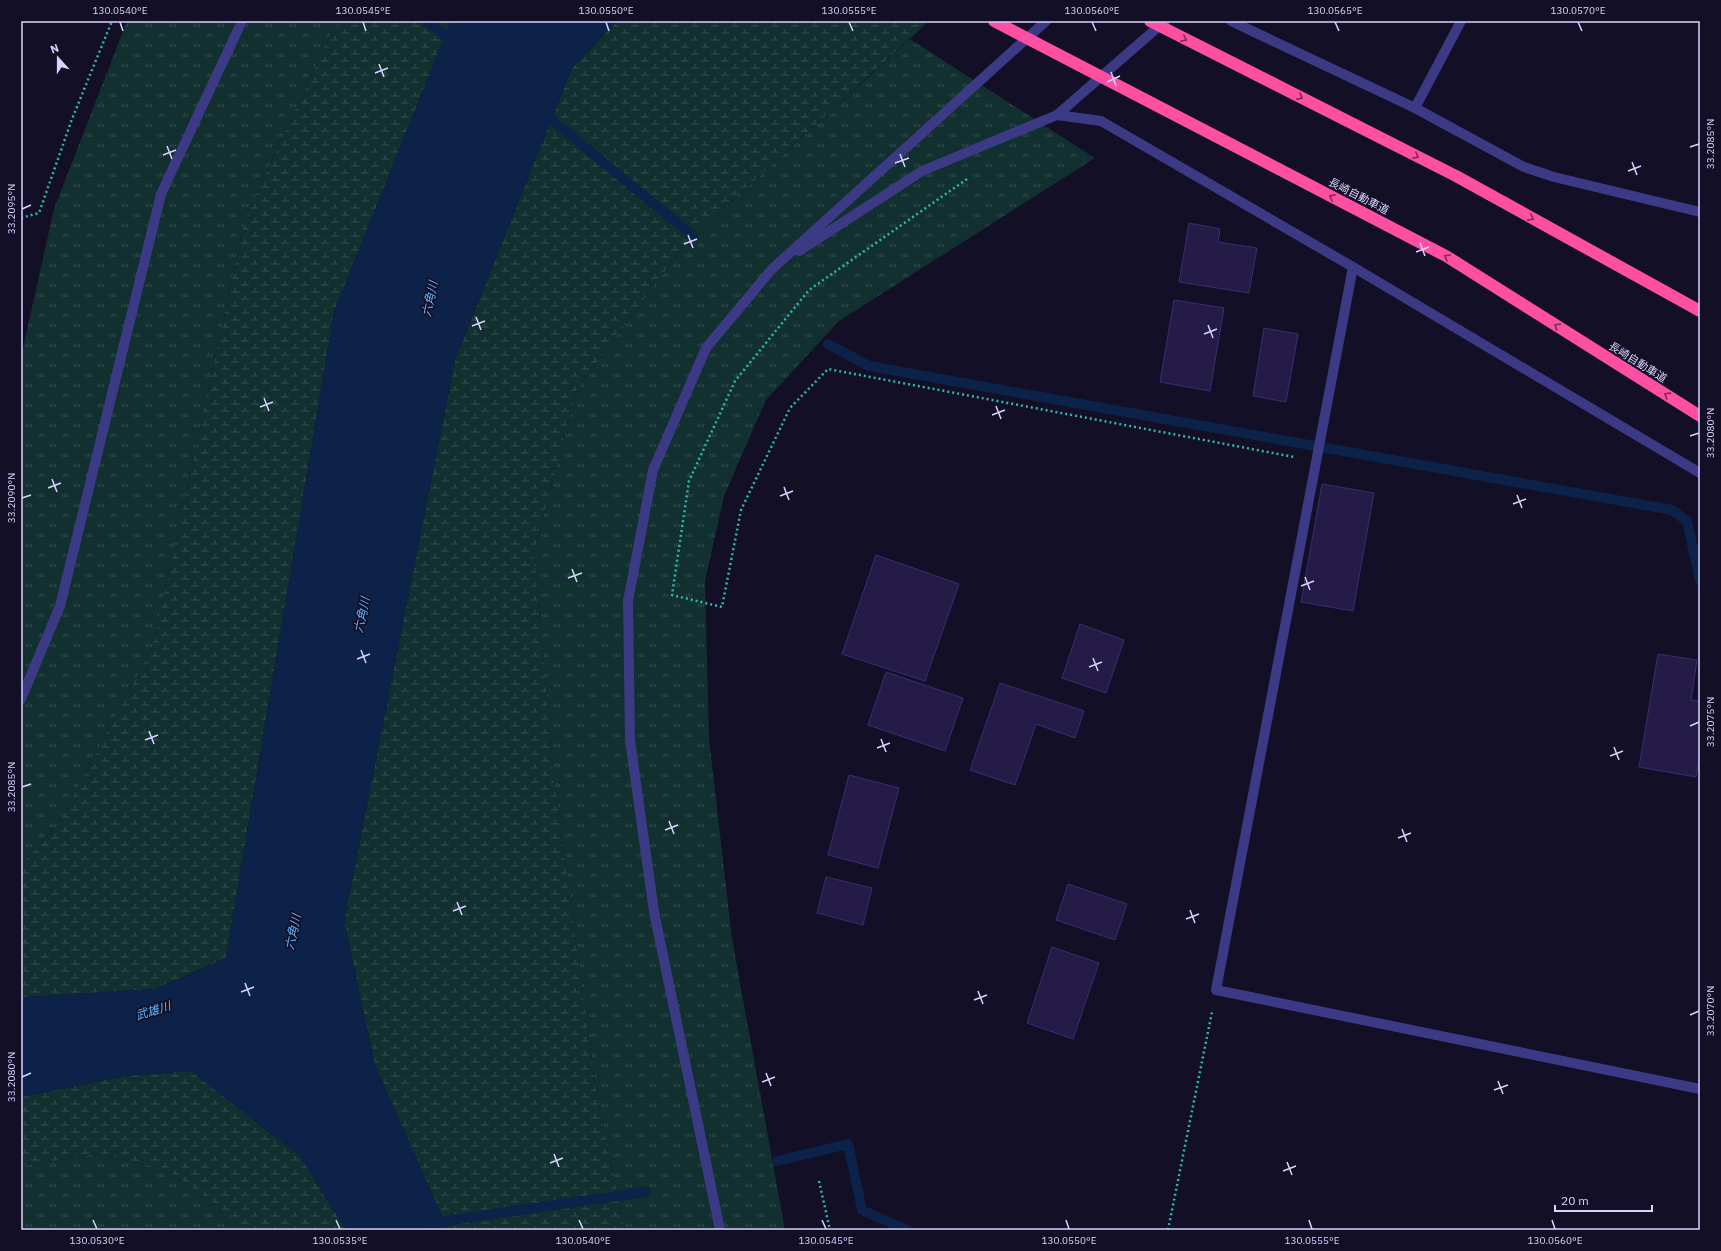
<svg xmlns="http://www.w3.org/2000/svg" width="1721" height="1251" viewBox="0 0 1721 1251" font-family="'IBM Plex Sans','Noto Sans JP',sans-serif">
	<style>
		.grass { fill: url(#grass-tufts) }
		.wetland { fill: url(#wetland-marsh) }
		.water { fill: #0c2248 }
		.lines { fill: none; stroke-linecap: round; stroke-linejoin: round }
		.stream { stroke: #0c2248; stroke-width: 10 }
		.building { fill: #241b47; stroke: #3b2d73 }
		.path { stroke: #2fb8b0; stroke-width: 2.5; stroke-dasharray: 2 3; stroke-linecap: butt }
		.street { stroke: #3d3a85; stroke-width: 10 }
		.highway-bridge { stroke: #ff4fa3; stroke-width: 12 }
		.oneway { stroke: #7d2c5e }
		.ticks { fill: none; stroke: #d9d4ff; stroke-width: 1.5 }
		.labels { text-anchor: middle; stroke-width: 3.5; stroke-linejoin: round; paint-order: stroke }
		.street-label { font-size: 11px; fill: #d9d4ff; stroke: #130f26 }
		.water-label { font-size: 12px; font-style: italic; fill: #62b6ff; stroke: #130f26 }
		.neatline { fill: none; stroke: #d9d4ff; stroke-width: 1.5 }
		.ticks-label { font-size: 10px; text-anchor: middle; fill: #d9d4ff }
	</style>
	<defs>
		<pattern id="grass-tufts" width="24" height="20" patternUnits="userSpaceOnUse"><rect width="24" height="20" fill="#12302f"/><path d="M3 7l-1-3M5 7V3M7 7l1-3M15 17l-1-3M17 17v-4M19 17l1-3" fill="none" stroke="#344d4e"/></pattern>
		<pattern id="wetland-marsh" width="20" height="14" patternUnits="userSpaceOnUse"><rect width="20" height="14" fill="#12302f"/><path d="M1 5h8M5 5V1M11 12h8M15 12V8" fill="none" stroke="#344d4e"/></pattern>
	</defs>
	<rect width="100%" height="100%" fill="#130f26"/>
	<g class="grass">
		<polygon points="127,21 341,21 330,35 245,219 153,646 58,825 21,864 21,357 54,209"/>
		<polygon points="910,39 1095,158 839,321 766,400 724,496 705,581 709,738 732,939 785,1230 625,1230 597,1097 554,781 534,552 576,391 685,244"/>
		<polygon points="95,1154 164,1168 232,1216 239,1230 21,1230 21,1166"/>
	</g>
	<g class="wetland">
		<polygon points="341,21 451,21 334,312 226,958 155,989 25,997 21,1000 21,864 58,825 153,646 245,219 330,35"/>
		<polygon points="617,21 929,21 685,244 576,391 534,552 554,781 597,1097 625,1230 448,1230 375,1065 344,921 455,360 572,68"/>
		<polygon points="191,1071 300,1156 346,1230 239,1230 232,1216 164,1168 95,1154 21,1166 21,1097 124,1076"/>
	</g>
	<polygon class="water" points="451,21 617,21 572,68 455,360 344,921 375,1065 448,1230 346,1230 300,1156 191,1071 124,1076 21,1097 21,1000 25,997 155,989 226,958 334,312"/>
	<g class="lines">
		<g class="stream">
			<polyline points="426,21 455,43"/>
			<polyline points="541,111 693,236"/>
			<polyline points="828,344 869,366 1672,510 1687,521 1700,581"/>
			<polyline points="777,1161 848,1144 862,1210 907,1230"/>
			<polyline points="431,1223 645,1192"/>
		</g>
	</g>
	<g class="building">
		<polygon points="1189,223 1220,229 1218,242 1257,248 1249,293 1179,282"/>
		<polygon points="1174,300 1224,308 1210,391 1160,382"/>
		<polygon points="1264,328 1298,334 1286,402 1253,396"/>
		<polygon points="1322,484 1374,493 1353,611 1301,602"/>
		<polygon points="876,555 959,584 925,681 842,654"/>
		<polygon points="1080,624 1124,640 1106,693 1062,678"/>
		<polygon points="1658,654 1697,660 1691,700 1700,701 1700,753 1696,777 1639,767"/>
		<polygon points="886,672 963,698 945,751 868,725"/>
		<polygon points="1000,683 1084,711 1075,738 1036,724 1015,785 970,770"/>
		<polygon points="849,775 899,788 878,868 828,855"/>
		<polygon points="826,877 872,888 863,925 817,913"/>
		<polygon points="1068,884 1127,904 1115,940 1056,920"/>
		<polygon points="1052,947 1099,963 1073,1039 1027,1023"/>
	</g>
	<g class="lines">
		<g class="path">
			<polyline points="967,179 809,290 735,381 689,481 672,595 722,607 741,510 790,408 828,369 1294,457"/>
			<polyline points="21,218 39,213 72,119 112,21"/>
			<polyline points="819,1181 830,1230"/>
			<polyline points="1168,1230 1212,1012"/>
		</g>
		<g class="street">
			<polyline points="1231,21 1415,108"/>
			<polyline points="1461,21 1415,108 1524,167 1554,177 1700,212"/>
			<polyline points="1057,115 1101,121 1353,267 1700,473"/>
			<polyline points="799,251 922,171 1057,115 1165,21"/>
			<polyline points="1353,267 1216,990 1700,1089"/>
			<polyline points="21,699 60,606 161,194 242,21"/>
			<polyline points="720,1230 654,912 630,740 628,601 653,470 706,348 772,269 1046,21"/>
		</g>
		<g class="highway-bridge">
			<polyline points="994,21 1446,256 1700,416"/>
			<polyline points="1150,21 1456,176 1700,311"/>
		</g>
	</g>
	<defs><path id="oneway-chevron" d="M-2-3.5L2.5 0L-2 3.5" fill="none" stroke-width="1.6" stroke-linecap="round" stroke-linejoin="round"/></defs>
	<g class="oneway">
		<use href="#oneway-chevron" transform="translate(1184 39) rotate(27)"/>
		<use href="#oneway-chevron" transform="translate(1300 97) rotate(27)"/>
		<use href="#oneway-chevron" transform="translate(1416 156) rotate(27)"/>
		<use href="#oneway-chevron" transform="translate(1332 197) rotate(-153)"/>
		<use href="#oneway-chevron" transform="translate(1531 218) rotate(29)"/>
		<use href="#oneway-chevron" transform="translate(1447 257) rotate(-150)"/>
		<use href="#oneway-chevron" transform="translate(1557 326) rotate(-148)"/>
		<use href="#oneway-chevron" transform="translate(1667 395) rotate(-148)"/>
	</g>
	<path class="ticks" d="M120,22L123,31M363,22L366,31M606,22L609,31M849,22L853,31M1092,22L1096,31M1335,22L1339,31M1578,22L1582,31M379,64L384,77M1111,72L1116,86M375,73L388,68M1107,82L1120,76M167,146L172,159M1690,147L1699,144M900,154L905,167M163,155L176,150M1632,162L1637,175M895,163L909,158M1628,171L1641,166M22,209L31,205M688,235L693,248M1420,243L1425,256M684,244L697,239M1416,252L1429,247M476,317L481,330M1208,325L1213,338M472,326L485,321M1204,334L1217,329M264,398L269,411M996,406L1001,419M260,407L273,402M992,415L1005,410M1690,436L1699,433M52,479L57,492M784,487L789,500M48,488L61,483M1517,495L1522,508M780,496L793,491M22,498L31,495M1513,504L1526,499M572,569L577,582M1305,577L1310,590M568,578L582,573M1301,586L1314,581M361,650L366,663M1093,658L1098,671M357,659L370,654M1089,667L1102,662M1690,726L1699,722M149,731L154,744M881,739L886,752M145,740L158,735M1614,747L1619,760M877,748L890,743M1610,756L1623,751M22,787L31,784M669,821L674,834M1402,829L1407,842M665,830L678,825M1398,838L1411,833M457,902L462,915M1190,910L1195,923M453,911L466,906M1186,919L1199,914M245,983L250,996M978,991L983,1004M241,992L254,987M974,1000L987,995M1690,1015L1699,1011M766,1073L771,1086M22,1077L31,1073M1498,1081L1503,1094M762,1082L775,1077M1494,1090L1508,1085M554,1154L559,1167M1287,1162L1292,1175M550,1163L563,1158M1283,1171L1296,1166M93,1220L97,1229M336,1220L340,1229M579,1220L583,1229M822,1220L826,1229M1066,1220L1069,1229M1309,1220L1312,1229M1552,1220L1555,1229"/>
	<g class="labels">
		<g class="street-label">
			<text transform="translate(1359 196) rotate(27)" y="4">長崎自動車道</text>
			<text transform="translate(1638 362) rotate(32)" y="4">長崎自動車道</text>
		</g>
		<g class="water-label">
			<text transform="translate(430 299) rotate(-78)" y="4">六角川</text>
			<text transform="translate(362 615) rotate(-78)" y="4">六角川</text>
			<text transform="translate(293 932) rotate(-78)" y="4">六角川</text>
			<text transform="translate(153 1011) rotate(-17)" y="4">武雄川</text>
		</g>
	</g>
	<rect width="1721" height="1251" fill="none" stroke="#130f26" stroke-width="44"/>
	<g transform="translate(58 58) rotate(339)" stroke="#130f26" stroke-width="3" paint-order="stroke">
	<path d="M0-3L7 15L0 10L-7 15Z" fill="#d9d4ff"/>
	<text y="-6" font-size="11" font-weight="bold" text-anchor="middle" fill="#d9d4ff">N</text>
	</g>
	<path d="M1555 1205v6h97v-6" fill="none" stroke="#d9d4ff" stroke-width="2"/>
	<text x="1561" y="1205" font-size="12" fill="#d9d4ff" stroke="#130f26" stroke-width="3" paint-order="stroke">20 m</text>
	<rect x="22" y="22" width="1677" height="1207" class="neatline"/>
	<g class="ticks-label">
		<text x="120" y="14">130.0540°E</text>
		<text x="363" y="14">130.0545°E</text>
		<text x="606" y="14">130.0550°E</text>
		<text x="849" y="14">130.0555°E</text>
		<text x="1092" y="14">130.0560°E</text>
		<text x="1335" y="14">130.0565°E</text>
		<text x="1578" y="14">130.0570°E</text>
		<text transform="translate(1710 144) rotate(-90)" y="4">33.2085°N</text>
		<text transform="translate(11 209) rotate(-90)" y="4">33.2095°N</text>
		<text transform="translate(1710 433) rotate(-90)" y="4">33.2080°N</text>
		<text transform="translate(11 498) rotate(-90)" y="4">33.2090°N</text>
		<text transform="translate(1710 722) rotate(-90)" y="4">33.2075°N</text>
		<text transform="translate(11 787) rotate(-90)" y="4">33.2085°N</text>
		<text transform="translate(1710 1011) rotate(-90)" y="4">33.2070°N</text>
		<text transform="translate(11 1077) rotate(-90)" y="4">33.2080°N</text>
		<text x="97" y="1244">130.0530°E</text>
		<text x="340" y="1244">130.0535°E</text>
		<text x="583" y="1244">130.0540°E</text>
		<text x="826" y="1244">130.0545°E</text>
		<text x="1069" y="1244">130.0550°E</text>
		<text x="1312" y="1244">130.0555°E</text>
		<text x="1555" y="1244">130.0560°E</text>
	</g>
</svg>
